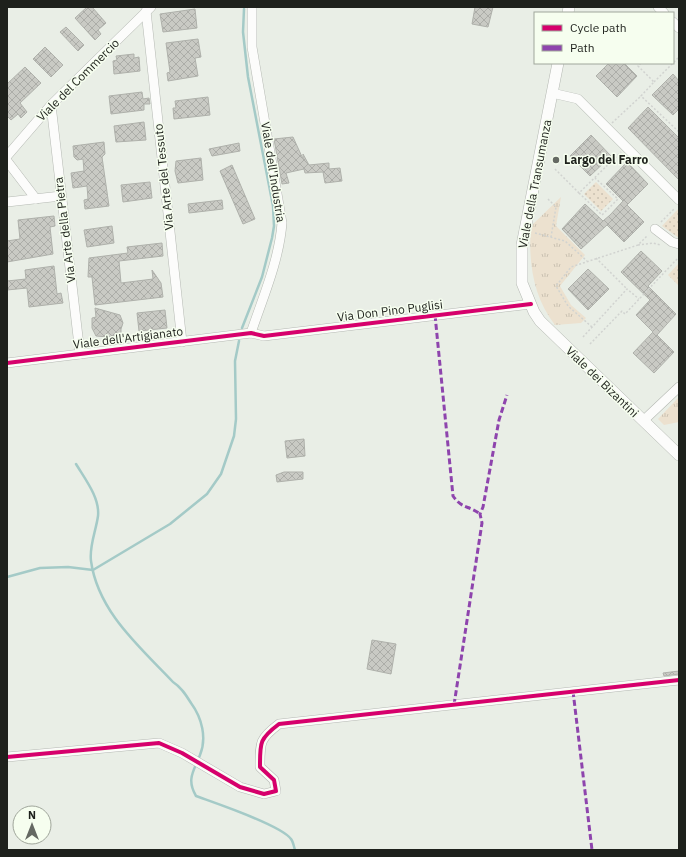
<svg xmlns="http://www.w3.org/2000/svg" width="686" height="857" viewBox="0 0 686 857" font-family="'IBM Plex Sans',sans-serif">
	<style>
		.grass { fill: url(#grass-dots) }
		.park { fill: url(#park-tufts) }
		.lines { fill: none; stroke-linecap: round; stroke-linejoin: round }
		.stream { stroke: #a4cac7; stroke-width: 2.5 }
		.building { fill: url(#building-cross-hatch); stroke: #afb1ab }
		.minor-casing { stroke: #b5b9b3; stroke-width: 10 }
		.tertiary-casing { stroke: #b5b9b3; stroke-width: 12 }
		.path { stroke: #d1d3d0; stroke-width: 1.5; stroke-dasharray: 2 2; stroke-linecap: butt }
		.minor { stroke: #fcfcfb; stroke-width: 9 }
		.tertiary { stroke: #fcfcfb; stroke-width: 11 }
		.quiet { stroke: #8e44ad; stroke-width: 3; stroke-dasharray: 6 3; stroke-linecap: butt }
		.cycleway-casing { stroke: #f6feef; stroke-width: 6 }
		.cycleway { stroke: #d6006c; stroke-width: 4 }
		.poi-dot { fill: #656963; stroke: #f6feef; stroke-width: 1.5 }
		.labels { text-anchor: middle; stroke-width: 3; stroke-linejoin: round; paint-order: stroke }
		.street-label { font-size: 12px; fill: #1e211c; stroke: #f6feef }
		.poi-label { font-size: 12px; font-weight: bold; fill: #1e211c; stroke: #f6feef; text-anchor: start }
	</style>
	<defs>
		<pattern id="grass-dots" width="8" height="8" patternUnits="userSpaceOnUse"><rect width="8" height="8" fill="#ece1cf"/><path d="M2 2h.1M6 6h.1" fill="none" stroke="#cac1b1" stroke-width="1.8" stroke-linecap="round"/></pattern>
		<pattern id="park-tufts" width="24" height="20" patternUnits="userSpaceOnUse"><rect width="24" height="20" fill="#ece1cf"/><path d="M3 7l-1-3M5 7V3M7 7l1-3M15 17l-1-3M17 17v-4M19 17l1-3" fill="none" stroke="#cac1b1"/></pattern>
		<pattern id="building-cross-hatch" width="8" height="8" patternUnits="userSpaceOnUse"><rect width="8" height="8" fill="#c9cac4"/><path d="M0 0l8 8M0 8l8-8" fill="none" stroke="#acada8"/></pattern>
	</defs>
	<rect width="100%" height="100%" fill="#e9eee6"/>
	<g class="grass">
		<polygon points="596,182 613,199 601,211 584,194"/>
		<polygon points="679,208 679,238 662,226"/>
		<polygon points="679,263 679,286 668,275"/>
	</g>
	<g class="park">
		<path d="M561,197L556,226L585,255L560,286L571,305L586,318L581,323L555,325C533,297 528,261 531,226Z"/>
		<polygon points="679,397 679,422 664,425 658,419"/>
	</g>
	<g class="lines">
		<g class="stream">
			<polyline points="242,328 262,277 272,238 274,226 273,206 248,77 243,32 244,9"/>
			<path d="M76,464C85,479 100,498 98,516C96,531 89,546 91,561C98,612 140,647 173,682C181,687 186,695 191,703C202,718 207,738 200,755C194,771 186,779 196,796C215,803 281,825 291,839C293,841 294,847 295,850"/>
			<polyline points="7,577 40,568 68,567 93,570 170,524 207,494 221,474 234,436 236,419 235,361 239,341"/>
		</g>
	</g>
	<g class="building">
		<polygon points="87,7 92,7 106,23 98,30 101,34 95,40 75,18"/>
		<polygon points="475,7 493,7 488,27 472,24"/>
		<polygon points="195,9 197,28 163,32 160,14"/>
		<polygon points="66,27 84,45 78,51 60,32"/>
		<polygon points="198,39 201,57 195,58 198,76 168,81 167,73 170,72 166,43"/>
		<polygon points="45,47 63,65 51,77 33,59"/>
		<polygon points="134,54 134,58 139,57 140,71 114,74 113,61 117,60 116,56"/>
		<polygon points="609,63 624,63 637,76 617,97 596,76"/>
		<polygon points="25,67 41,83 20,103 27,112 21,118 18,114 11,120 7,116 7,84"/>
		<polygon points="673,74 679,81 679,109 673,115 652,95"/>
		<polygon points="142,92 143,99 149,98 150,104 144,104 144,110 111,114 109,96"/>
		<polygon points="208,97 210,115 174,119 173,108 176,108 175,101"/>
		<polygon points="648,107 679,138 679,180 628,128"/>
		<polygon points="144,122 146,140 116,142 114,126"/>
		<polygon points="591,135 611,156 590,176 570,156"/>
		<polygon points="293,137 303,159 303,154 309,165 329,163 329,169 340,168 342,181 325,183 323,172 305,173 304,169 286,173 289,183 282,184 274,139"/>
		<polygon points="104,142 105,154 102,157 109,206 85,209 84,200 88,199 87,186 73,188 71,173 84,171 83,159 77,160 74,157 73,146"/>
		<polygon points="239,143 240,151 212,156 209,149"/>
		<polygon points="201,158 203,180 178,183 175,171 176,161"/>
		<polygon points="627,162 648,184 627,205 644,222 624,242 607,225 581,249 562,229 585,204 603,221 610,215 623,201 606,184"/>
		<polygon points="232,165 255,219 243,224 220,171"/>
		<polygon points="150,182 152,198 123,202 121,185"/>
		<polygon points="222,200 223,209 189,213 188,204"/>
		<polygon points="54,216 55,226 50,227 53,254 7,262 7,241 20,239 18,220"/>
		<polygon points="112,226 114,243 87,247 84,230"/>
		<polygon points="162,243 163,256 119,261 121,283 153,279 152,270 161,283 163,297 95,305 92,277 88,277 89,258 128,253 127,247"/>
		<polygon points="641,251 662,271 648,286 676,314 657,335 674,352 654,373 633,353 653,332 636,315 650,300 621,272"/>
		<polygon points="54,266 57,294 61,293 63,303 29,307 27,288 7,290 7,281 26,279 25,270"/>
		<polygon points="588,269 609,289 588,310 568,289"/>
		<polygon points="95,308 120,315 123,323 121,329 121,333 109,337 96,336 92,328 92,318 96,317"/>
		<polygon points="165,310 167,328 139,331 137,313"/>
		<polygon points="304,439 305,456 287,458 285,441"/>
		<polygon points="284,472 303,472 303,479 277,482 276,475"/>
		<polygon points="372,640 396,644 391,674 367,669"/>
		<polygon points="679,671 679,674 664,676 663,673"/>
	</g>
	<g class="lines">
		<defs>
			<g id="minor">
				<polyline points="658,7 664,13"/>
				<polyline points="146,11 182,342"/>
				<polyline points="673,22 679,28"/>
				<polyline points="552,93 578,99 679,200"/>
				<polyline points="51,105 80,354"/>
				<polyline points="7,156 51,105 151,7"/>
				<polyline points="7,161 36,199"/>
				<polyline points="7,202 61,196"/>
				<polyline points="655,229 672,242 679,244"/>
				<path d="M251,333C263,297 279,261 282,223L252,47V7"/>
				<polyline points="7,363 251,333 264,336 531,304"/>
				<polyline points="643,421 679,387"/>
				<path d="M7,757L159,743L182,753L240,787L264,794L276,791L274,780L260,767C260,743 259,739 279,724L679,680"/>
			</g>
			<g id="tertiary">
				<polyline points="568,13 569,7"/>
				<polyline points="558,63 522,245 522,283 534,312 540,321 679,455"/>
			</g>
		</defs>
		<use href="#minor" class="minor-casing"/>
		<use href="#tertiary" class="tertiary-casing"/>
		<g class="path">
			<polyline points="641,63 638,66 654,82 641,96 679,132"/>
			<polyline points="654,82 679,57"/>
			<polyline points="612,123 641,96"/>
			<polyline points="555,169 579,193 621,152"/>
			<polyline points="579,193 602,215 618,199 595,178"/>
			<polyline points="548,199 556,207 551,237"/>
			<polyline points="661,222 675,208"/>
			<polyline points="535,233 565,241 587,261"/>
			<polyline points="638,245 653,243 661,245"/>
			<polyline points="596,258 627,289"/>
			<polyline points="592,327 568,306 556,286 571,267 638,245 648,235"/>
			<polyline points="583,337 627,289 639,299"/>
			<polyline points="590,344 622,311 625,314 679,257"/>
		</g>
		<use href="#minor" class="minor"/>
		<use href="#tertiary" class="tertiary"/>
		<g class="quiet">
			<path d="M435,315L453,496C462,509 468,505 480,514"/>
			<polyline points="573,691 592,850"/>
			<polyline points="454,705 482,523 480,514 483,507 499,420 507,395"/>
		</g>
		<defs>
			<g id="cycleway">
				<polyline points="7,363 251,333 264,336 531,304"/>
				<path d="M7,757L159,743L182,753L240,787L264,794L276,791L274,780L260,767C260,743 259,739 279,724L679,680"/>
			</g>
		</defs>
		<use href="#cycleway" class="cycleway-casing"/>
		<use href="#cycleway" class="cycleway"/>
	</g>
	<circle class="poi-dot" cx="556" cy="160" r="4"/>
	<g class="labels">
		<g class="street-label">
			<text transform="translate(78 80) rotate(-45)" y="4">Viale del Commercio</text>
			<text transform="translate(273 172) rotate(81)" y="4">Viale dell'Industria</text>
			<text transform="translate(164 177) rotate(-96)" y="4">Via Arte del Tessuto</text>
			<text transform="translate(535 184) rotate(-79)" y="4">Viale della Transumanza</text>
			<text transform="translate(65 230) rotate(-97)" y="4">Via Arte della Pietra</text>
			<text transform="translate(390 311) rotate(-7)" y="4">Via Don Pino Puglisi</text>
			<text transform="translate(128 338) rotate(-7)" y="4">Viale dell'Artigianato</text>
			<text transform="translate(602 382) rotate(44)" y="4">Viale dei Bizantini</text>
		</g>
		<g class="poi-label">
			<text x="564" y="164">Largo del Farro</text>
		</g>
	</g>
	<rect width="686" height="857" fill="none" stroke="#1e211c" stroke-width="16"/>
	<rect x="534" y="12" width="140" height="52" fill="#f6feef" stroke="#a0a69b"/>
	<rect x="542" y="25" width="20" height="6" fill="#d6006c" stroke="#a0a69b"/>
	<text x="570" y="32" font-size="12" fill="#1e211c">Cycle path</text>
	<rect x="542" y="45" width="20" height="6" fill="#8e44ad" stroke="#a0a69b"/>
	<text x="570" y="52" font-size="12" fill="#1e211c">Path</text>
	<g transform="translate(32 825)"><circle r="19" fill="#f6feef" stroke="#a0a69b"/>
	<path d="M0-3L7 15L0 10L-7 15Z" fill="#656963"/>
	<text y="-6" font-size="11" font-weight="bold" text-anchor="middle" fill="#1e211c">N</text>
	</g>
</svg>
